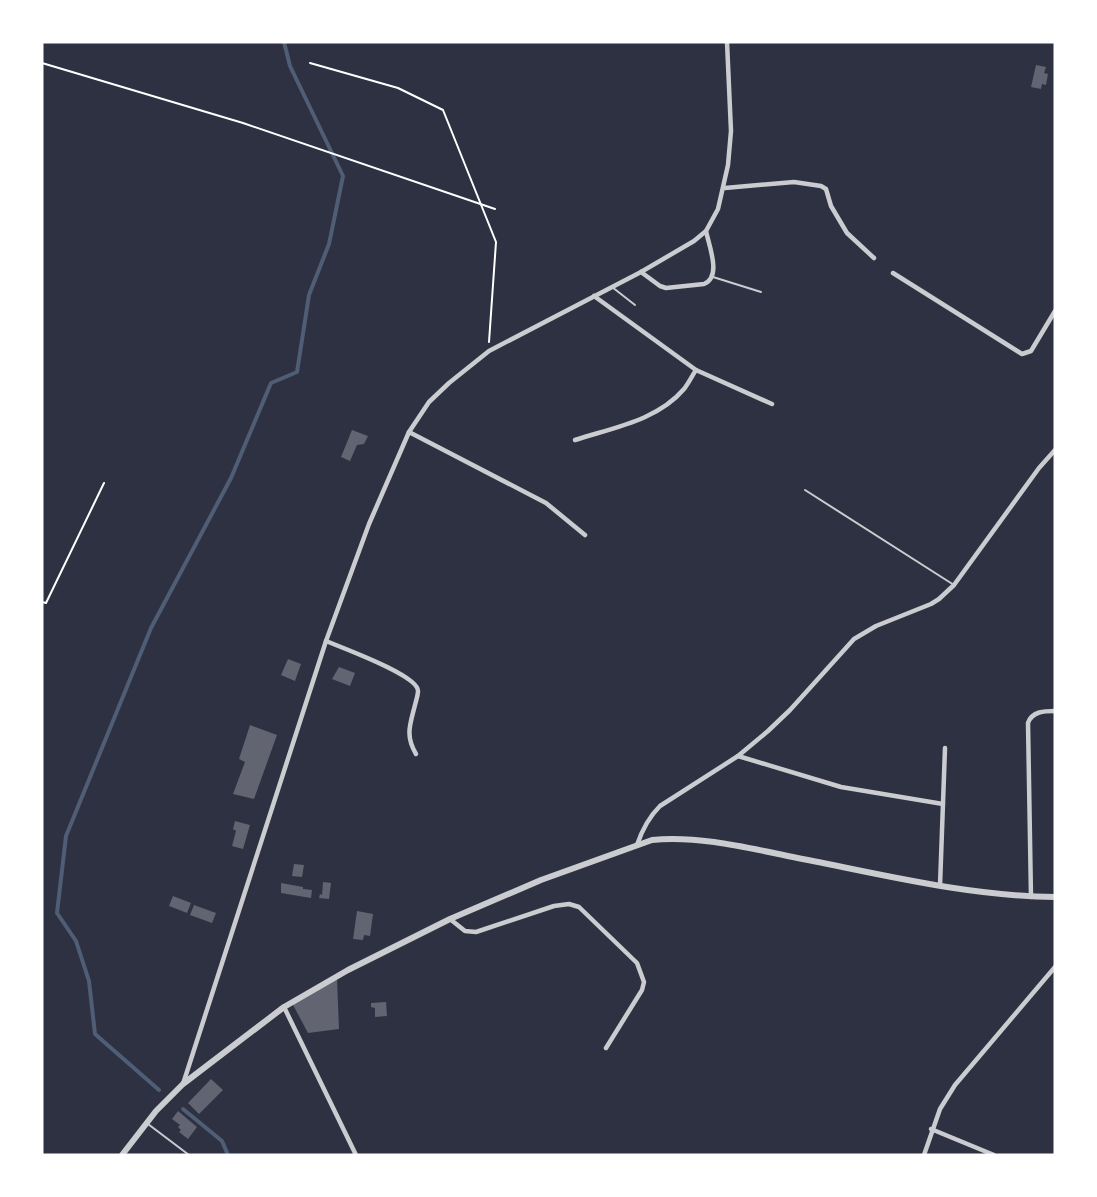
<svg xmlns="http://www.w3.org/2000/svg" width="1097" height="1197" viewBox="0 0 1097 1197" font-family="'Fira Sans',sans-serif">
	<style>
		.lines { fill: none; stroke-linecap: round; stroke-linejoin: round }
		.stream { stroke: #4f5d75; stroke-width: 4 }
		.building { fill: #626471 }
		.path { stroke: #fff; stroke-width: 2 }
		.service { stroke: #caccd0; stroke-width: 2 }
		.minor { stroke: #caccd0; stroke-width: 4.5 }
		.tertiary { stroke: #caccd0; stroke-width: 6 }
	</style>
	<rect width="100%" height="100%" fill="#2d3142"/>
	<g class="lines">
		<g class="stream">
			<polyline points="159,1090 95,1034 89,981 76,941 57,913 66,836 151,628 231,478 271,383 297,372 309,295 329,244 343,176 290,66 284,42"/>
			<polyline points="183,1109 222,1141 228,1155"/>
		</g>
	</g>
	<g class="building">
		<polygon points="1036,65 1046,67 1044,73 1048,74 1046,85 1042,84 1041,89 1031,87"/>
		<polygon points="352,430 368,436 364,444 357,445 350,461 341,457"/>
		<polygon points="288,659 301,664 295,681 281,675"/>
		<polygon points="339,667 355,673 350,686 332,679"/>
		<polygon points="250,725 277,735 254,799 233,794 245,762 239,759"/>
		<polygon points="235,821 250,825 243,849 232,846 236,831 233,829"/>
		<polygon points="294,864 304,865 302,877 292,876"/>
		<polygon points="323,882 331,883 329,899 319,898 320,894 322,895"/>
		<polygon points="281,883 303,887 303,889 312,890 311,898 281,893"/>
		<polygon points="173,896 191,903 187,913 169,906"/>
		<polygon points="194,905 216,913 212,923 190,915"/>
		<polygon points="357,911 373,914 370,936 364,935 363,940 353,939"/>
		<polygon points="337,979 339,1029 308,1033 292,1003"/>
		<polygon points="386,1002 387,1016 375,1017 375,1008 371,1007 371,1003"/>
		<polygon points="211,1079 223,1090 199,1114 188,1103"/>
		<polygon points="178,1111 197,1127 188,1139 179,1132 181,1130 178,1127 180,1125 172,1119"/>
	</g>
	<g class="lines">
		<g class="path">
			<polyline points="42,63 243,123 495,209"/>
			<polyline points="310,63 398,88 443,110 496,242 489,342"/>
			<polyline points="42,602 46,603 104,483"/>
		</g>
		<g class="service">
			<polyline points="713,277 761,292"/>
			<polyline points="612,287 635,305"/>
			<polyline points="805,490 954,585"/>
			<polyline points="148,1124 189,1155"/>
		</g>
		<g class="minor">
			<polyline points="725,188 794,182 821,186 826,189 831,206 847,233 874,258"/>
			<path d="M641,272L660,286L666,288L704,284C722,277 709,246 706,231"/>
			<polyline points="893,273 1022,354 1031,351 1055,311"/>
			<polyline points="594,296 696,370 772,404"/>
			<polyline points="409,432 546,503 585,535"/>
			<path d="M575,440C611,428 657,421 684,389C688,384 692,376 696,370"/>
			<path d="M326,641C342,648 418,675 418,691C418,695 416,701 415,705C410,725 405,735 416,754"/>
			<polyline points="738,756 841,787 943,804"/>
			<path d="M637,845C642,830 649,817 660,806L738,756L768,731L790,710L854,639L876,626L931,604L939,599L954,585L1039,468L1055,450"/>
			<polyline points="940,886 945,748"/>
			<path d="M1031,897L1028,723C1032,711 1045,711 1055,711"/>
			<polyline points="450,919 465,931 476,932 554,906 569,904 579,907 637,963 644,982 642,990 606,1048"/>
			<polyline points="284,1007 356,1155"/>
			<polyline points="183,1084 326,641 369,524 409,432 429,402 449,383 489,351 641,272 694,241 706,231 718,209 728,165 731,131 727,42"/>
			<polyline points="931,1129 994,1155"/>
			<polyline points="924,1155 940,1109 955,1085 1055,967"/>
		</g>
		<path class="tertiary" d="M122,1155L156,1111L183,1084L284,1007L348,970L450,919L541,880L652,840C696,835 749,848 793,857C880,874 966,896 1055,897"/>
	</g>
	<rect width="1097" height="1197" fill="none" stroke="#ffffff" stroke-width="87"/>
</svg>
